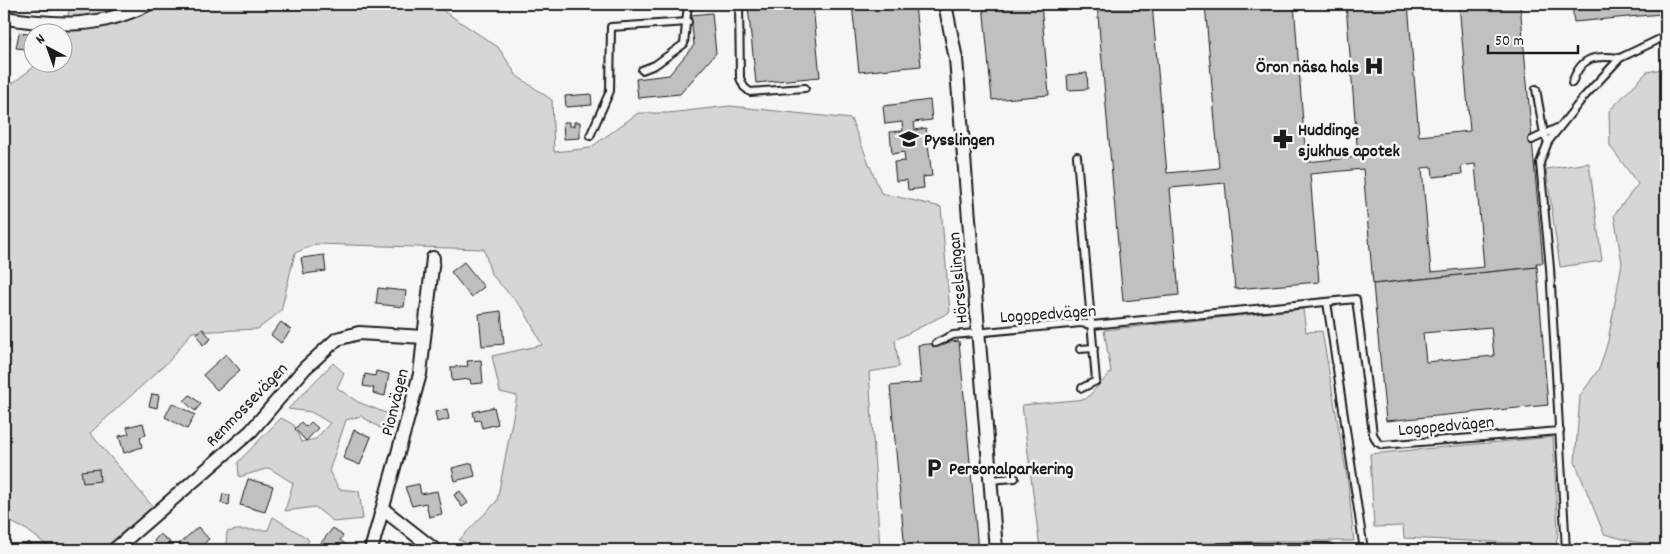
<svg xmlns="http://www.w3.org/2000/svg" width="1670" height="554" viewBox="0 0 1670 554" font-family="Dekko,sans-serif">
	<style>
		.green { fill: #d6d6d2; stroke: #797977 }
		.building { fill: #c0c0bd; stroke: #1c1c1c; fill-rule: evenodd }
		.lines { fill: none; stroke-linecap: round; stroke-linejoin: round }
		.lane-casing { stroke: #1c1c1c; stroke-width: 10 }
		.street-casing { stroke: #1c1c1c; stroke-width: 16 }
		.lane { stroke: #f6f6f2; stroke-width: 6 }
		.street { stroke: #f6f6f2; stroke-width: 12 }
		.labels { text-anchor: middle; stroke-width: 5; stroke-linejoin: round; paint-order: stroke }
		.poi-label { font-size: 18px; font-weight: bold; fill: #1c1c1c; stroke: #f6f6f2; text-anchor: start }
		.street-label { font-size: 18px; fill: #1c1c1c; stroke: #f6f6f2 }
	</style>
	<rect width="100%" height="100%" fill="#f6f6f2"/>
	<filter id="ink" filterUnits="userSpaceOnUse"><feTurbulence type="fractalNoise" baseFrequency=".02" numOctaves="2"/><feDisplacementMap in="SourceGraphic" scale="10" xChannelSelector="R" yChannelSelector="G"/><feConvolveMatrix kernelMatrix="1 2 1 2 8 2 1 2 1" color-interpolation-filters="sRGB"/></filter>
	<g filter="url(#ink)">
		<g class="green">
			<polygon points="70,4 433,4 498,47 517,76 552,100 554,152 590,148 638,113 668,113 730,106 851,119 881,193 941,207 950,312 895,340 899,367 869,372 880,550 482,550 459,540 497,501 517,396 500,392 492,356 542,345 524,310 491,274 484,249 316,244 295,253 281,311 258,329 192,332 169,361 90,433 154,508 104,550 53,550 27,530 7,520 4,523 4,83 13,83 39,63 62,62 63,44"/>
			<polygon points="1666,68 1666,545 1634,542 1604,534 1575,462 1580,396 1600,367 1608,341 1622,263 1614,215 1638,184 1610,146 1609,111 1647,72"/>
			<polygon points="1589,163 1602,261 1560,267 1546,169"/>
			<polygon points="1303,309 1306,332 1322,331 1348,483 1354,541 1265,541 1040,549 1022,405 1086,399 1111,372 1104,330"/>
			<polygon points="333,363 344,373 337,388 358,402 391,415 385,431 361,416 346,420 329,471 339,489 359,491 363,519 334,522 315,507 285,511 293,483 269,468 239,477 238,462 281,418 294,425 301,442 316,439 330,423 311,412 288,409"/>
			<polygon points="1553,437 1558,533 1556,545 1404,538 1403,526 1374,527 1370,454"/>
			<polygon points="273,517 307,538 309,541 301,550 218,550 226,545 227,532 236,530 268,530"/>
		</g>
		<g class="building">
			<polygon points="14,4 53,4 53,10"/>
			<polygon points="763,4 822,4 813,5 820,77 756,83 748,7"/>
			<polygon points="852,4 915,4 921,66 859,72"/>
			<polygon points="983,4 1041,4 1049,95 992,100"/>
			<path d="M1097,4H1152L1167,173L1219,168L1205,4H1294L1306,162L1358,157L1346,4H1408L1419,136L1470,131L1459,4H1520L1543,263H1536L1537,267L1373,284L1363,169L1310,174L1319,282L1235,289L1225,183L1170,188L1179,295L1123,301ZM1475,164L1484,267L1431,272L1422,168L1432,167L1433,177L1462,174L1461,166Z"/>
			<polygon points="1572,4 1660,4 1661,14 1574,22"/>
			<polygon points="712,13 716,53 680,94 638,98 636,79 669,75 694,45 691,15"/>
			<polygon points="19,33 29,34 27,49 16,48"/>
			<polygon points="4,36 10,37 5,71 4,70"/>
			<polygon points="1087,73 1088,89 1068,90 1067,75"/>
			<polygon points="591,94 592,105 566,107 565,96"/>
			<polygon points="930,100 932,120 914,122 915,130 926,128 932,176 923,177 924,188 908,190 907,180 896,181 894,162 905,161 904,152 892,154 890,132 903,131 902,122 885,124 883,106"/>
			<polygon points="563,122 569,122 569,126 574,126 574,122 580,122 580,138 564,139"/>
			<polygon points="324,255 326,271 304,274 301,258"/>
			<polygon points="464,262 484,287 471,297 451,272"/>
			<path d="M1537,267L1548,405L1386,421L1373,284ZM1491,327L1494,356L1426,362L1423,333Z"/>
			<polygon points="378,288 406,291 404,307 376,304"/>
			<polygon points="501,311 504,344 482,346 479,314"/>
			<polygon points="281,322 291,330 281,343 271,335"/>
			<polygon points="203,329 211,339 203,345 196,334"/>
			<polygon points="959,341 978,550 905,550 890,386 921,383 918,345"/>
			<polygon points="226,354 240,370 217,390 203,375"/>
			<polygon points="481,360 483,383 471,384 470,379 452,381 451,367 468,366 467,361"/>
			<polygon points="376,371 389,374 385,396 373,393 374,388 363,386 365,374 375,376"/>
			<polygon points="152,394 159,395 157,408 149,406"/>
			<polygon points="190,395 201,404 195,411 184,401"/>
			<polygon points="172,403 195,415 187,429 165,417"/>
			<polygon points="494,407 498,424 482,428 480,420 475,421 473,412"/>
			<polygon points="447,409 449,419 437,422 435,412"/>
			<polygon points="301,422 306,427 311,422 318,428 306,441 295,429"/>
			<polygon points="143,423 146,435 140,437 142,447 124,453 119,436 129,434 127,427"/>
			<polygon points="354,430 371,437 360,465 343,458"/>
			<polygon points="472,463 475,476 455,481 452,468"/>
			<polygon points="99,469 100,481 83,483 81,471"/>
			<polygon points="248,479 273,486 265,512 240,505"/>
			<polygon points="419,484 421,494 437,491 442,514 429,517 426,503 412,506 405,487"/>
			<polygon points="460,491 468,503 462,507 454,495"/>
			<polygon points="223,494 230,495 229,505 221,503"/>
			<polygon points="198,527 209,539 197,550 184,550 179,544"/>
			<polygon points="333,528 343,536 340,540 349,547 346,550 315,550"/>
			<polygon points="160,534 170,542 163,550 154,541"/>
			<polygon points="28,542 36,550 20,550"/>
			<polygon points="389,542 402,550 383,550"/>
		</g>
		<g class="lines">
			<defs>
				<g id="lane">
					<polyline points="739,4 740,78 744,87 750,92 805,88"/>
					<polyline points="642,70 655,65 684,44 688,4"/>
					<path d="M1572,83C1581,56 1595,55 1620,58"/>
					<polyline points="1536,89 1544,134 1548,142"/>
					<polyline points="590,136 610,91 611,27 688,22"/>
					<polyline points="1532,140 1559,127"/>
					<polyline points="1077,156 1096,381 1082,388"/>
					<polyline points="1327,302 1364,550"/>
					<polyline points="936,343 953,335 964,334 1081,323 1092,325 1356,299 1373,434 1377,442 1382,445 1560,431"/>
					<polyline points="1080,349 1094,348"/>
					<polyline points="990,480 1015,478"/>
					<polyline points="1566,550 1550,268 1540,163 1548,142 1583,98 1620,58 1666,36"/>
				</g>
				<g id="street">
					<polyline points="945,4 956,59 996,550"/>
					<path d="M4,18C60,25 95,30 148,4"/>
					<polyline points="384,510 435,550"/>
					<polyline points="114,550 251,431 305,368 337,339 359,333 423,337"/>
					<polyline points="371,550 420,374 433,258"/>
					<polyline points="1219,550 1328,550"/>
				</g>
			</defs>
			<use href="#lane" class="lane-casing"/>
			<use href="#street" class="street-casing"/>
			<use href="#lane" class="lane"/>
			<use href="#street" class="street"/>
		</g>
	</g>
	<defs>
		<symbol id="hospital-bare" viewBox="-9 -9 18 18"><path d="M-5-5h3v3.5h4V-5h3V5h-3V1.5h-4V5h-3Z" fill="#1c1c1c" stroke="#f6f6f2" stroke-width="2.5" paint-order="stroke"/></symbol>
		<symbol id="school-bare" viewBox="-9 -9 18 18"><path d="M0-5L7-2L0 1L-7-2ZM-4 1L0 2.5L4 1V4Q0 6-4 4Z" fill="#1c1c1c" stroke="#f6f6f2" stroke-width="2.5" paint-order="stroke"/></symbol>
		<symbol id="pharmacy-bare" viewBox="-9 -9 18 18"><path d="M-2-6h4v4h4v4h-4v4h-4v-4h-4v-4h4Z" fill="#1c1c1c" stroke="#f6f6f2" stroke-width="2.5" paint-order="stroke"/></symbol>
		<symbol id="parking-bare" viewBox="-9 -9 18 18"><path d="M-3.5-5.5H1a3.5 3.5 0 0 1 0 7H-1V5.5H-3.5ZM-1-3.4V-.6H.8a1.4 1.4 0 0 0 0-2.8Z" fill="#1c1c1c" stroke="#f6f6f2" stroke-width="2.5" paint-order="stroke"/></symbol>
	</defs>
	<g fill-rule="evenodd">
		<use href="#hospital-bare" x="1360" y="52" width="28" height="28"/>
		<use href="#school-bare" x="895" y="125" width="28" height="28"/>
		<use href="#pharmacy-bare" x="1269" y="125" width="28" height="28"/>
		<use href="#parking-bare" x="920" y="454" width="28" height="28"/>
	</g>
	<g class="labels">
		<g class="poi-label">
			<text x="1359" y="72" text-anchor="end">Öron näsa hals</text>
			<text x="1298" y="135">Huddinge<tspan x="1298" dy="21">sjukhus apotek</tspan></text>
			<text x="924" y="145">Pysslingen</text>
			<text x="949" y="474">Personalparkering</text>
		</g>
		<g class="street-label">
			<text transform="translate(957 278) rotate(-95)" y="6">Hörselslingan</text>
			<text transform="translate(1048 313) rotate(-4)" y="6">Logopedvägen</text>
			<text transform="translate(394 402) rotate(-76)" y="6">Pionvägen</text>
			<text transform="translate(246 404) rotate(-46)" y="6">Renmossevägen</text>
			<text transform="translate(1446 425) rotate(-5)" y="6">Logopedvägen</text>
		</g>
	</g>
	<rect width="1670" height="554" fill="none" stroke="#f6f6f2" stroke-width="20"/>
	<rect x="10" y="10" width="1650" height="534" fill="none" stroke="#1c1c1c" stroke-width="2" filter="url(#ink)"/>
	<g transform="translate(48 48) rotate(319)"><circle r="24" fill="#f6f6f2" stroke="#9f9f9c"/>
	<path d="M0-4L9 19L0 12L-9 19Z" fill="#1c1c1c"/>
	<text y="-8" font-size="14" font-weight="bold" text-anchor="middle" fill="#1c1c1c">N</text>
	</g>
	<path d="M1488 45v8h90v-8" fill="none" stroke="#1c1c1c" stroke-width="2.5"/>
	<text x="1495" y="45" font-size="15" fill="#1c1c1c" stroke="#f6f6f2" stroke-width="4" paint-order="stroke">50 m</text>
</svg>
